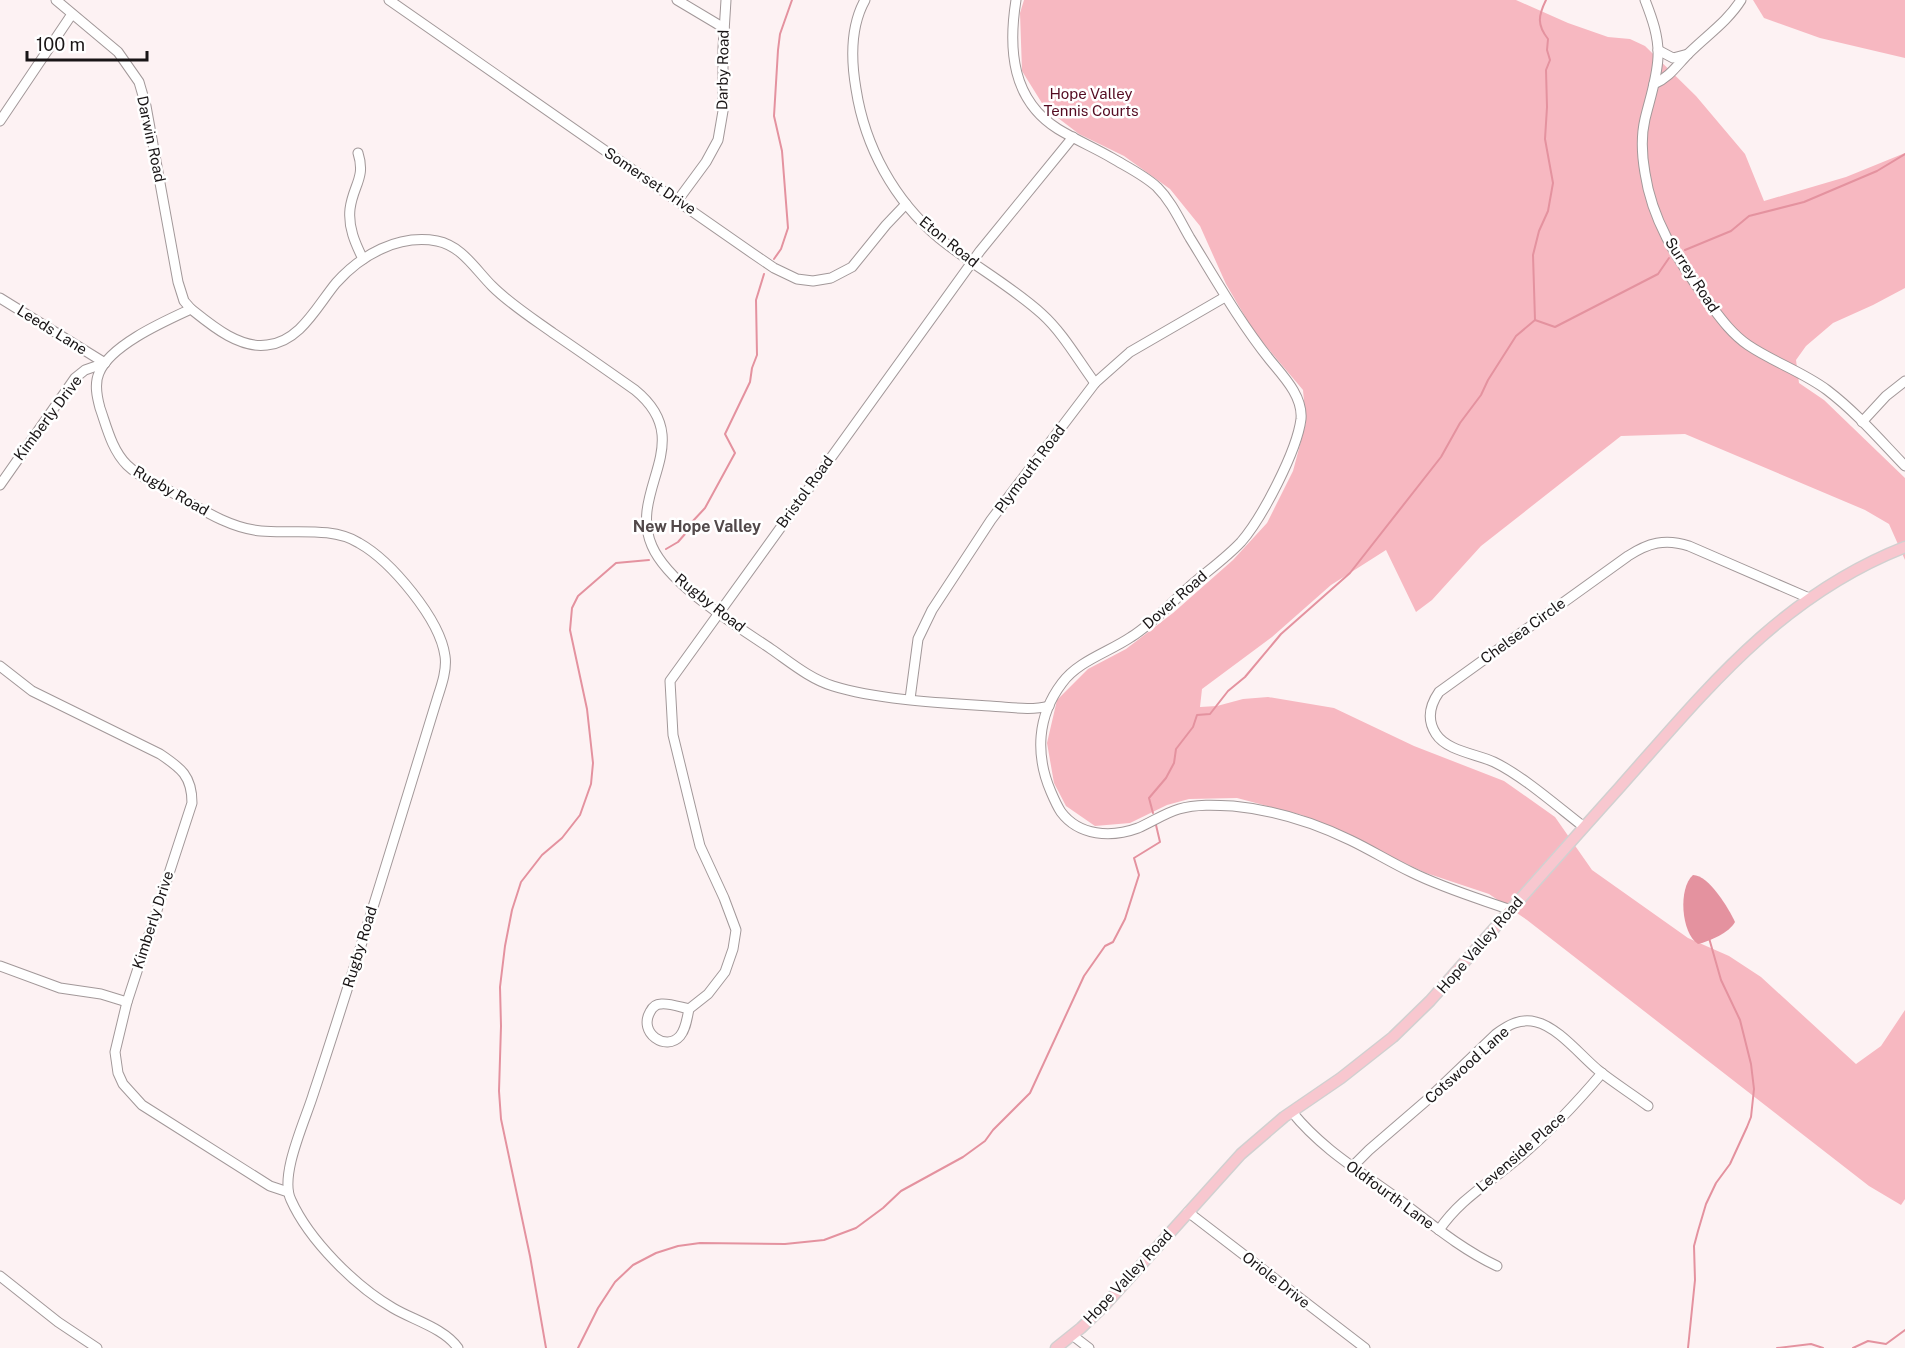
<svg xmlns="http://www.w3.org/2000/svg" width="1905" height="1348" viewBox="0 0 1905 1348" font-family="'Public Sans',sans-serif">
	<style>
		.green { fill: #f7b8c1 }
		.water { fill: #e4929f }
		.lines { fill: none; stroke-linecap: round; stroke-linejoin: round }
		.stream { stroke: #e4929f; stroke-width: 2 }
		.minor-casing { stroke: #a29899; stroke-width: 11 }
		.major-casing { stroke: #d1d0d0; stroke-width: 13 }
		.minor { stroke: #fff; stroke-width: 9 }
		.major { stroke: #f8c7cf; stroke-width: 10 }
		.labels { text-anchor: middle; stroke-width: 5; stroke-linejoin: round; paint-order: stroke }
		.street-label { font-size: 15px; fill: #191516; stroke: #fff }
		.park-label { font-size: 15px; fill: #540b21; stroke: #fff }
		.neighbourhood-label { font-size: 16px; font-weight: bold; fill: #52494a; stroke: #fff }
	</style>
	<rect width="100%" height="100%" fill="#fdf2f3"/>
	<g class="green">
		<polygon points="1024,0 1516,0 1568,23 1608,37 1630,39 1645,46 1696,96 1745,154 1764,201 1846,177 1905,153 1905,288 1873,305 1833,323 1806,346 1796,360 1799,383 1824,400 1905,478 1905,560 1889,524 1865,510 1685,434 1621,436 1481,546 1432,600 1416,612 1386,550 1331,585 1272,637 1202,689 1200,707 1217,706 1243,699 1268,697 1334,708 1414,746 1504,781 1555,817 1592,870 1688,938 1729,956 1761,977 1856,1064 1881,1046 1905,1010 1905,1199 1901,1205 1869,1186 1527,920 1489,894 1426,873 1302,815 1237,798 1189,799 1167,805 1130,823 1095,826 1066,806 1054,783 1047,743 1057,700 1088,669 1126,649 1173,613 1233,560 1267,523 1293,471 1306,422 1303,390 1254,332 1226,284 1200,226 1170,189 1124,156 1079,134 1045,108 1022,71 1020,13"/>
		<polygon points="1753,0 1905,0 1905,58 1820,38 1764,18"/>
	</g>
	<path class="water" d="M1693,875C1709,875 1729,909 1735,922C1729,933 1710,941 1698,944C1681,933 1678,888 1693,875Z"/>
	<g class="lines">
		<g class="stream">
			<polyline points="1685,250 1731,231 1749,216 1804,202 1877,171 1905,154"/>
			<polyline points="774,259 781,249 788,228 782,151 774,116 778,50 780,34 792,0"/>
			<path d="M1535,320L1533,255L1539,231L1548,211L1553,183L1545,139L1547,107L1546,70L1550,60L1547,50L1548,39C1537,25 1538,16 1546,0"/>
			<polyline points="1535,320 1555,327 1658,274 1669,258"/>
			<polyline points="666,549 678,542 685,534 692,522 705,508 735,453 725,434 750,382 752,368 757,355 756,300 764,274"/>
			<polyline points="1153,813 1149,798 1166,778 1174,763 1176,749 1193,727 1197,715 1210,714 1228,691 1245,677 1281,634 1350,573 1441,457 1460,423 1481,395 1488,380 1516,336 1535,320"/>
			<polyline points="546,1348 530,1256 501,1119 499,1091 501,1026 500,987 505,946 512,910 521,882 542,855 562,838 580,815 591,784 593,763 587,709 570,630 572,608 578,596 616,563 649,560"/>
			<polyline points="578,1348 598,1308 615,1282 633,1265 656,1253 678,1246 700,1243 785,1244 824,1240 856,1228 883,1208 901,1191 963,1157 985,1141 993,1130 1030,1093 1084,976 1105,946 1113,942 1125,919 1139,875 1134,858 1160,842 1156,825"/>
			<polyline points="1688,1348 1695,1280 1694,1246 1698,1231 1706,1204 1716,1183 1730,1164 1747,1127 1751,1117 1754,1089 1751,1064 1740,1020 1721,980 1709,938"/>
			<polyline points="1777,1348 1811,1344 1823,1348"/>
			<polyline points="1853,1348 1868,1341 1886,1344 1905,1330"/>
		</g>
		<defs>
			<g id="minor">
				<polyline points="56,0 118,52 139,82 146,106 178,282 184,301 191,309"/>
				<polyline points="389,0 752,253 774,268 797,279 813,281 831,278 852,267 886,225 906,204"/>
				<polyline points="677,0 724,28"/>
				<path d="M865,0C850,27 851,60 856,89C865,147 894,200 939,238C972,265 1010,285 1042,314C1063,333 1078,360 1095,383"/>
				<path d="M1016,0C1008,50 1012,100 1058,129C1076,140 1095,148 1112,158C1127,167 1144,175 1157,187C1172,202 1180,221 1190,238C1216,280 1239,321 1270,360C1283,376 1303,396 1301,419C1297,451 1262,518 1241,542C1225,559 1206,572 1189,587C1170,604 1153,623 1131,637C1109,652 1078,661 1062,683C1037,716 1035,755 1051,792C1054,799 1057,806 1061,812C1079,836 1111,838 1138,828C1152,822 1165,813 1179,809C1196,804 1216,805 1233,806C1274,810 1313,822 1350,840C1371,850 1390,862 1411,872C1443,888 1477,898 1511,910"/>
				<path d="M1645,0C1652,18 1659,37 1658,57C1657,79 1650,98 1645,119C1641,136 1642,156 1645,173C1652,220 1676,257 1703,295C1717,313 1729,332 1748,345C1773,362 1803,372 1827,390C1856,412 1880,440 1905,466"/>
				<polyline points="1658,50 1673,58 1688,54"/>
				<path d="M1654,84C1670,77 1677,65 1689,53C1706,36 1728,21 1741,0"/>
				<polyline points="0,121 72,14"/>
				<path d="M358,153C366,178 353,185 350,209C348,227 355,243 363,259"/>
				<polyline points="678,200 706,162 718,140 723,111 723,48 726,0"/>
				<polyline points="0,298 105,363"/>
				<polyline points="1862,422 1886,396 1905,381"/>
				<polyline points="0,485 75,378 85,370 105,363"/>
				<path d="M0,666L32,691L160,754C181,768 192,776 192,803L127,1002L115,1052L118,1073L123,1084L142,1105L270,1186L288,1192"/>
				<polyline points="910,699 918,639 932,610 991,520 1095,383 1130,352 1225,297"/>
				<path d="M1584,827C1558,807 1523,776 1494,762C1477,754 1447,751 1436,734C1426,719 1430,705 1439,692L1628,556C1648,543 1665,538 1689,546L1809,598"/>
				<polyline points="0,966 60,988 101,994 127,1002"/>
				<path d="M689,1009C687,1018 686,1029 680,1036C666,1052 638,1033 650,1012C652,1008 655,1004 661,1004C669,1003 680,1007 689,1009L708,994L725,972L733,949L736,930L724,898L700,846L673,735L670,681L980,251L1073,137"/>
				<path d="M1292,1112C1321,1148 1358,1170 1394,1196C1428,1221 1459,1248 1497,1266"/>
				<path d="M1352,1167L1369,1150L1427,1100L1496,1034C1508,1025 1520,1018 1536,1022C1558,1027 1581,1056 1598,1070C1614,1083 1632,1094 1648,1106"/>
				<polyline points="1188,1212 1365,1348"/>
				<path d="M1439,1230C1459,1201 1483,1187 1510,1165C1544,1138 1574,1106 1602,1073"/>
				<polyline points="0,1276 58,1322 97,1348"/>
				<polyline points="1072,1335 1089,1348"/>
				<path d="M458,1348C444,1328 413,1320 393,1308C355,1286 309,1240 291,1200C279,1176 305,1121 313,1095C357,963 397,829 438,696C442,684 447,669 445,656C440,619 391,561 359,543C332,526 292,534 261,531C227,528 195,505 166,489C153,482 138,476 127,465C112,450 107,428 100,408C97,397 94,384 99,373C110,345 165,321 191,309C211,325 239,349 267,345C300,342 317,306 336,283C361,255 398,234 437,241C462,246 475,269 492,286C510,304 532,318 553,333C581,352 608,371 635,390C699,442 627,490 652,546C669,585 736,625 771,649C790,662 810,679 833,686C878,700 943,703 990,706C1010,707 1030,711 1049,706"/>
			</g>
			<path id="major" d="M1056,1348L1081,1328L1105,1305L1241,1154L1284,1117L1341,1078L1393,1037L1430,1001C1493,930 1556,858 1620,787C1706,690 1780,596 1905,547"/>
		</defs>
		<use href="#minor" class="minor-casing"/>
		<use href="#major" class="major-casing"/>
		<use href="#minor" class="minor"/>
		<use href="#major" class="major"/>
	</g>
	<g class="labels">
		<g class="street-label">
			<text transform="translate(723 70) rotate(-89)" y="5">Darby Road</text>
			<text transform="translate(151 139) rotate(78)" y="5">Darwin Road</text>
			<text transform="translate(650 181) rotate(34)" y="5">Somerset Drive</text>
			<text transform="translate(949 242) rotate(39)" y="5">Eton Road</text>
			<text transform="translate(1692 275) rotate(57)" y="5">Surrey Road</text>
			<text transform="translate(52 330) rotate(32)" y="5">Leeds Lane</text>
			<text transform="translate(48 418) rotate(-53)" y="5">Kimberly Drive</text>
			<text transform="translate(1030 469) rotate(-53)" y="5">Plymouth Road</text>
			<text transform="translate(171 491) rotate(30)" y="5">Rugby Road</text>
			<text transform="translate(805 492) rotate(-54)" y="5">Bristol Road</text>
			<text transform="translate(1175 600) rotate(-41)" y="5">Dover Road</text>
			<text transform="translate(710 603) rotate(38)" y="5">Rugby Road</text>
			<text transform="translate(1523 631) rotate(-36)" y="5">Chelsea Circle</text>
			<text transform="translate(153 920) rotate(-72)" y="5">Kimberly Drive</text>
			<text transform="translate(1480 945) rotate(-49)" y="5">Hope Valley Road</text>
			<text transform="translate(360 947) rotate(-73)" y="5">Rugby Road</text>
			<text transform="translate(1467 1065) rotate(-42)" y="5">Cotswood Lane</text>
			<text transform="translate(1521 1152) rotate(-41)" y="5">Levenside Place</text>
			<text transform="translate(1390 1195) rotate(36)" y="5">Oldfourth Lane</text>
			<text transform="translate(1128 1277) rotate(-47)" y="5">Hope Valley Road</text>
			<text transform="translate(1276 1280) rotate(38)" y="5">Oriole Drive</text>
		</g>
		<g class="park-label">
			<text x="1091" y="99">Hope Valley<tspan x="1091" dy="17">Tennis Courts</tspan></text>
		</g>
		<g class="neighbourhood-label">
			<text x="697" y="532">New Hope Valley</text>
		</g>
	</g>
	<path d="M27 51v9h120v-9" fill="none" stroke="#191516" stroke-width="3"/>
	<text x="36" y="51" font-size="18" fill="#191516" stroke="#ffffff" stroke-width="4.5" paint-order="stroke">100 m</text>
</svg>
